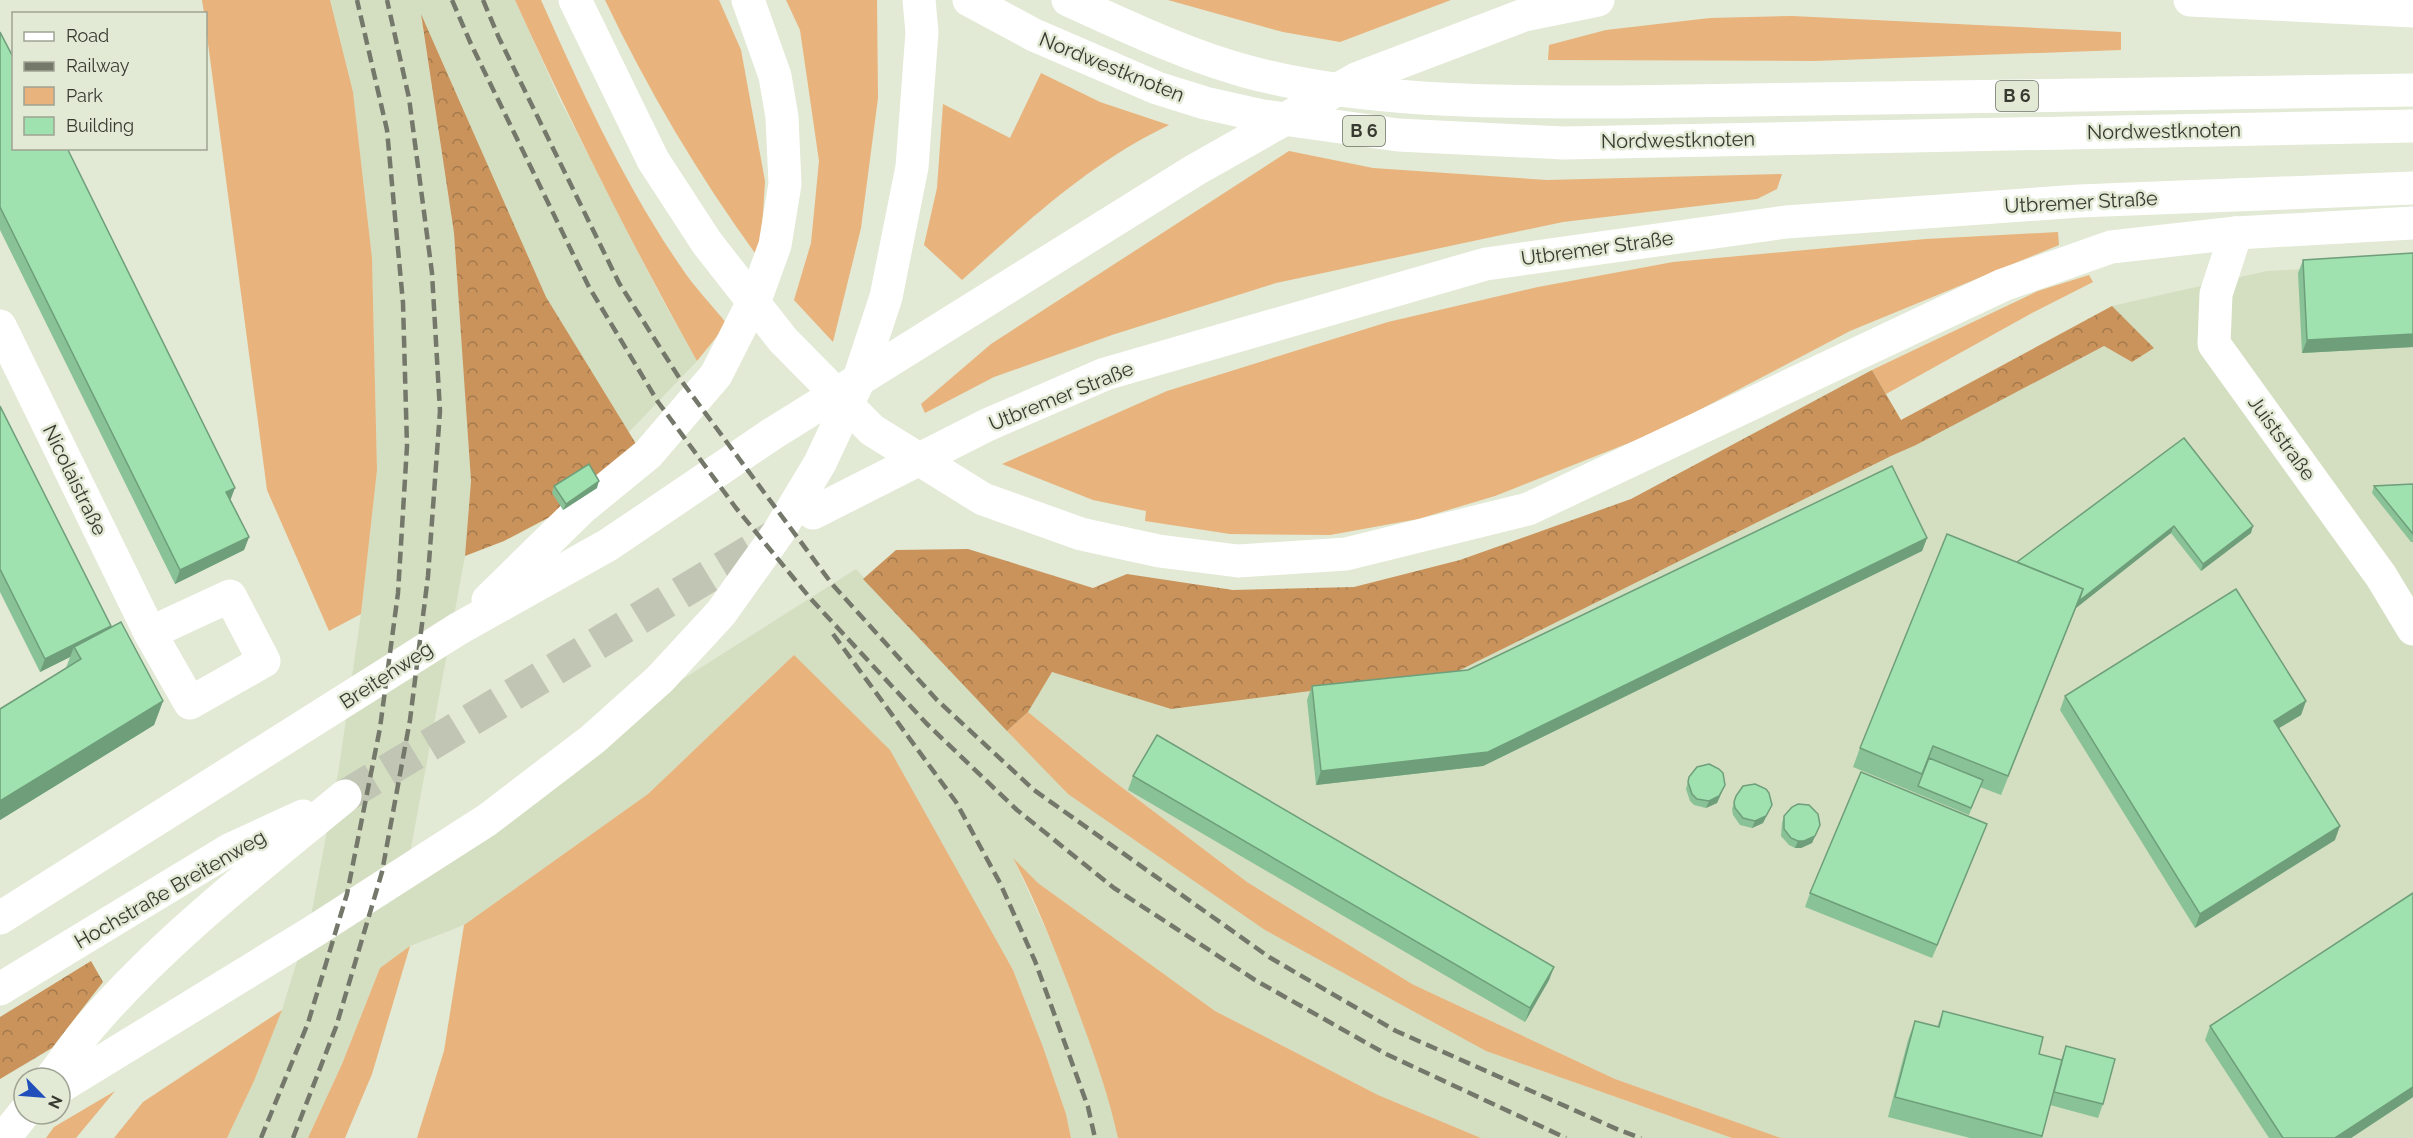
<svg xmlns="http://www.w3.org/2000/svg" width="2413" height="1138" viewBox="0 0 2413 1138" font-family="Raleway,sans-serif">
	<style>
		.built { fill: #d4dec1 }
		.green { fill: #e8b37c }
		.forest { fill: url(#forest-crowns) }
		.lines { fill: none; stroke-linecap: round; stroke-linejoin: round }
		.trunk-tunnel { stroke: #c0c6b3; stroke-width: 33; stroke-dasharray: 33 16; stroke-linecap: butt }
		.minor { stroke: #fff; stroke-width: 33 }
		.secondary { stroke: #fff; stroke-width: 33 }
		.trunk { stroke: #fff; stroke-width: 33 }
		.rail { stroke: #74786b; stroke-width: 4.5; stroke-dasharray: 12 6; stroke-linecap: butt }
		.wall { fill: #89c296 }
		.shaded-wall { fill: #6f9e7a }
		.building { fill: #9fe2af; stroke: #6f9e7a; stroke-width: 1.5 }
		.labels { text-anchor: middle; stroke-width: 5; stroke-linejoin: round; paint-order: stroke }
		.shield { fill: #e2e9d4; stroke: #6a6e62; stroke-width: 1.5 }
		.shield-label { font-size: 18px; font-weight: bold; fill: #373a31 }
		.street-label { font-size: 20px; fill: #373a31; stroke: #e2e9d4 }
	</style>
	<defs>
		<pattern id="forest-crowns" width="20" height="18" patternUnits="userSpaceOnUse" patternTransform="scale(1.5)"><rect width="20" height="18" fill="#c9935b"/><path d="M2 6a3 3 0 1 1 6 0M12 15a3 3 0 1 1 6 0" fill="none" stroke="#a4794c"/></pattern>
	</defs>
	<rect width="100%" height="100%" fill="#e2e9d4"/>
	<g class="built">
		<polygon points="330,0 515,0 559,98 662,299 697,361 628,433 546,297 421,17 454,233 471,481 465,556 410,853 856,569 1068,794 1486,1051 1732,1138 1481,1138 1378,1095 1215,1011 1038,883 1014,860 1056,952 1086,1031 1110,1101 1118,1138 1071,1138 1066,1114 1043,1047 1013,970 983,918 794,655 648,794 464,925 410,946 380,968 342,1064 308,1138 227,1138 254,1081 282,1010 311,916 339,768 361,614 377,470 372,258 353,92"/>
		<polygon points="2413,264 2413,1138 1780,1138 1615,1079 1412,984 1247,882 1099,770 1028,712 1052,672 1171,709 1891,456 1916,445 2104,346 2132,362 2154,348 2112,306 2267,271"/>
	</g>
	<g class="green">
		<polygon points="202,0 330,0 353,92 372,258 377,470 361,614 329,631 267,490 206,28 206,14 204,13"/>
		<path d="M515,0H541C582,92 624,184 681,267C694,287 712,305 727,324L697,361C631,243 571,123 515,0Z"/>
		<path d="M605,0H719L741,50L765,181L760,260C700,178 649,92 605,0Z"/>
		<polygon points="786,0 877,0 878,98 861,228 833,342 794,300 811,243 819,161 800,30"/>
		<polygon points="1168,0 1451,0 1340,42 1283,32"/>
		<polygon points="1792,16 2121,32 2121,50 1814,61 1548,60 1549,45 1606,30 1710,18"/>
		<path d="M1041,73L1100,102L1169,125C1088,164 1028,221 962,280L924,245L937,188L943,104L1010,138Z"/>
		<polygon points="1289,151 1373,168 1547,180 1782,174 1777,189 1757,199 1563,222 1276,283 1112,335 994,377 925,413 921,404 991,344"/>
		<polygon points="2058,232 2059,245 1850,331 1659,431 1495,496 1418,519 1330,535 1230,534 1145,521 1146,511 1093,500 1002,464 1167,391 1388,322 1538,287 1673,262 1926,239"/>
		<polygon points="2089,275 2093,282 2032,313 1886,394 1872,370 2038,291"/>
		<polygon points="794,655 890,750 1013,970 1043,1047 1066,1114 1071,1138 417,1138 444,1051 464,925 648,794"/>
		<polygon points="1028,712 1099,770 1247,882 1412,984 1615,1079 1781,1138 1732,1138 1486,1051 1265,930 1068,794 1007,731"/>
		<path d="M1013,858L1038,883L1215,1011L1378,1095L1481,1138H1118C1107,1087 1088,1038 1070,989C1053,945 1035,899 1013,858Z"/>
		<polygon points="410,946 372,1074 345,1138 308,1138 342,1064 380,968"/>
		<polygon points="282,1010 254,1081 227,1138 114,1138 143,1102"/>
		<polygon points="115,1091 76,1138 46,1138 54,1127"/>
	</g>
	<g class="forest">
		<polygon points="421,14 546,297 641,452 563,510 504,541 465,556 471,481 454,233"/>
		<polygon points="2112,306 2154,348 2132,362 2104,346 1916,445 1891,456 1456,672 1171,709 1052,672 1028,712 1007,731 863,579 896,550 968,549 1093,588 1127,574 1233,590 1354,587 1460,560 1631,499 1872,370 1901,420"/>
		<polygon points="91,961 103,982 52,1048 0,1079 0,1017"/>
	</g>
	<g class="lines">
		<polyline class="trunk-tunnel" points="345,796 780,533"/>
		<g class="minor">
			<polyline points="2236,233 2216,294 2214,344 2381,576 2413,629"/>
			<polyline points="0,326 150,633 190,703 264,661 230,596 150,633"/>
		</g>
		<polyline class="secondary" points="2236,233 2413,223"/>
		<g class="trunk">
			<polyline points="575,0 653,160 707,243 783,340 872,430 983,499 1081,534 1159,551 1238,561 1346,554 1528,509 2003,285 2111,247 2236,233"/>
			<polyline points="969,0 1034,35 1157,88 1205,103 1263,116 1398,135 1564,143 2413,126"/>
			<path d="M1068,0C1126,26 1184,54 1245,71C1362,103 1500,102 1621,102L2413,90"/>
			<polyline points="2190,0 2413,11"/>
			<polyline points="813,513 987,425 1105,374 1486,264 1786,222 2079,201 2413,188"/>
			<polyline points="488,600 582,508 648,454 716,375 758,292 775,245 785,184 782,117 775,76 748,0"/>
			<polyline points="0,918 458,629 608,545 772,434 1195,170 1356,79 1524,15 1598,0"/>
			<polyline points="0,989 229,850 303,816"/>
			<path d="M51,1078C65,1060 78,1040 93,1023C167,938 258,868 345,796"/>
			<polyline points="60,1087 311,933 487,820 593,739 660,679 721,613 778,533 820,463 858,382 886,297 912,167 922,32 919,0"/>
			<polyline points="4,1138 24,1113"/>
		</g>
		<g class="rail">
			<polyline points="452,0 471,44 589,287 658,402 736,508 810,598 927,724 1017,810 1114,888 1255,980 1386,1054 1566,1138"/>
			<polyline points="483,0 499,38 619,283 680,379 832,584 937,700 1034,790 1269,957 1396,1031 1619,1130 1641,1138"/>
			<polyline points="833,634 956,802 1000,883 1035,961 1088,1107 1095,1138"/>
			<polyline points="261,1138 308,1023 347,894 380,728 398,593 407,446 403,303 387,130 357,0"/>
			<polyline points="293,1138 336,1027 382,872 410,720 428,576 440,411 432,273 409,98 387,0"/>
		</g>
	</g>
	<g class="wall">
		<polygon points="0,32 249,537 244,550 175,584 0,230"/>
		<polygon points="2413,253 2413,347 2302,353 2298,273 2303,260"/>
		<polygon points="0,406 111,627 163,701 154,725 0,820 0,709 66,668 70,657 40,672 0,592"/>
		<polygon points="2184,438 2251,533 2201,571 2171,533 2076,608 2001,795 1980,787 1969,815 1853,767 1860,748 2017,562"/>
		<polygon points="2413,484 2413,542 2411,542 2372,493 2374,486"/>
		<polygon points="554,486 597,488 563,510 552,493"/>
		<polygon points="1927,538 1922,551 1483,766 1316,785 1307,700 1312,686 1468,670"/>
		<polygon points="2065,696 2306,701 2301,715 2279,728 2335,840 2195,928 2060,710"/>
		<polygon points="1133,776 1554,967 1549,980 1525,1022 1128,790"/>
		<polygon points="1689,777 1725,785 1717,803 1706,808 1694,805 1690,801 1686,789"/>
		<polygon points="1736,796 1772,805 1763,823 1752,828 1740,825 1733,815 1732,809"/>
		<polygon points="1784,816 1820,825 1812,843 1801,848 1795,848 1789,845 1781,836 1782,823"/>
		<polygon points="1982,837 1932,958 1805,907 1810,893"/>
		<polygon points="2413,893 2413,1097 2351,1138 2269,1138 2205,1040 2210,1026"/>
		<polygon points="1943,1011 2039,1054 2061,1060 2066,1046 2103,1104 2098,1118 2050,1105 2042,1138 1970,1138 1888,1117 1908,1040 1915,1021 1937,1027"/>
	</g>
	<g class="shaded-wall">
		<polygon points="2413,334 2413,347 2302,353 2307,340"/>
		<polygon points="599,481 597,488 563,510 566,504"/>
		<polygon points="235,488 230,501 226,492"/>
		<polygon points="2174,526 2171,533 2076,608 2001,795 2083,589"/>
		<polygon points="2253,526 2251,533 2201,571 2203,564"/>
		<polygon points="249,537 244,550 175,584 180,570"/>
		<polygon points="1927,538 1922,551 1483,766 1316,785 1321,771"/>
		<polygon points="111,626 107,639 74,647 70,657 40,672 45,659"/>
		<polygon points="163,701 154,725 0,820 0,801"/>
		<polygon points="2306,701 2301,715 2269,734 2274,721"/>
		<polygon points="1725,785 1717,803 1706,808 1709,801"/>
		<polygon points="1772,805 1763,823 1752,828 1755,821"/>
		<polygon points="1987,824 1982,837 1932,958 1937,945"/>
		<polygon points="1820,825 1812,843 1801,848 1795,848 1798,841"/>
		<polygon points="2340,826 2335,840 2195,928 2200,914"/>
		<polygon points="1554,967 1549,980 1525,1022 1530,1008"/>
		<polygon points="2413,1087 2413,1097 2351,1138 2335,1138"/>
	</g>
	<g class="building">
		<polygon points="0,32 14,59 14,148 67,148 235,488 226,492 249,537 180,570 0,207"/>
		<polygon points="2413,253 2413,334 2307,340 2303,260"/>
		<polygon points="0,406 111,626 45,659 0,569"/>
		<polygon points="2184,438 2253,526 2203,564 2174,526 2079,601 2083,589 2017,562"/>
		<polygon points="589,464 599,481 566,504 554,486"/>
		<polygon points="1892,466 1927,538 1488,752 1321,771 1312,686 1468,670"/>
		<polygon points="2413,484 2413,534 2374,486"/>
		<polygon points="1947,534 2083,589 2008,776 1933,746 1922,774 1860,748"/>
		<polygon points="2236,589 2306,701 2274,721 2340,826 2200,914 2065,696"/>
		<polygon points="121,622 163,701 0,801 0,709 81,659 74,647"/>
		<polygon points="1157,735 1554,967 1530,1008 1133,776"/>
		<polygon points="1929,758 1983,780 1971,808 1918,786"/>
		<polygon points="1709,764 1719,769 1723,773 1725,785 1719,796 1709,801 1697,799 1692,794 1688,782 1689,777 1697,767"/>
		<polygon points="1861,772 1987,824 1937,945 1810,893"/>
		<polygon points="1755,784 1766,789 1769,793 1772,805 1766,816 1755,821 1743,818 1735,808 1734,802 1736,796 1743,786"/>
		<polygon points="1798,804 1809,805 1818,814 1820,825 1815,836 1804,841 1798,841 1791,838 1784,829 1784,816 1792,807"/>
		<polygon points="2413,893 2413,1087 2335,1138 2283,1138 2210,1026"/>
		<polygon points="1943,1011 2043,1037 2039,1054 2062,1060 2042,1136 1895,1097 1915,1021 1939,1027"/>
		<polygon points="2066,1046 2115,1059 2103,1104 2054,1092"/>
	</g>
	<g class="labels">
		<g class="shield">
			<rect x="1996" y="81" width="42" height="30" rx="4.5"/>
			<rect x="1343" y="116" width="42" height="30" rx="4.5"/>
		</g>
		<g class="shield-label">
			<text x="2017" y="102">B 6</text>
			<text x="1364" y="137">B 6</text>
		</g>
		<g class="street-label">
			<text transform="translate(1112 67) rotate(22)" y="7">Nordwestknoten</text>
			<text transform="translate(2164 131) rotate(-1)" y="7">Nordwestknoten</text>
			<text transform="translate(1678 140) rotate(-1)" y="7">Nordwestknoten</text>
			<text transform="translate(2081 202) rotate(-3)" y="7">Utbremer Straße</text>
			<text transform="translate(1597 248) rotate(-8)" y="7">Utbremer Straße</text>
			<text transform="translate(1061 396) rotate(-22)" y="7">Utbremer Straße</text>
			<text transform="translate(2282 438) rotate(54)" y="7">Juiststraße</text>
			<text transform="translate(75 480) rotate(64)" y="7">Nicolaistraße</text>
			<text transform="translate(386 675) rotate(-33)" y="7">Breitenweg</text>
			<text transform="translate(170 889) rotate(-30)" y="7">Hochstraße Breitenweg</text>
		</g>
	</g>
	<rect x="12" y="12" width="195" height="138" fill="#e2e9d4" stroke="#9ea393" stroke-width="1.5"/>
	<rect x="24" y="32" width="30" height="9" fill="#ffffff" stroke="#9ea393" stroke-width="1.5"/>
	<text x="66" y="42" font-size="18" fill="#373a31">Road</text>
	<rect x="24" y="62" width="30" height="9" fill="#74786b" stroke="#9ea393" stroke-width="1.5"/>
	<text x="66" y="72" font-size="18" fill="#373a31">Railway</text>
	<rect x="24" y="87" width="30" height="18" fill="#e8b37c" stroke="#9ea393" stroke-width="1.5"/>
	<text x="66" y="102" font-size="18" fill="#373a31">Park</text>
	<rect x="24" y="117" width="30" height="18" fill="#9fe2af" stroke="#9ea393" stroke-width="1.5"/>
	<text x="66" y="132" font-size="18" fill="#373a31">Building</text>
	<g transform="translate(42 1096) rotate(115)"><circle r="28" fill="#e2e9d4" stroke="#9ea393" stroke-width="1.5"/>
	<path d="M0-4.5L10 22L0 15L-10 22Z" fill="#204fbc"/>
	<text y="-9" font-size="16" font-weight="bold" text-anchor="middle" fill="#373a31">N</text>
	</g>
</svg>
